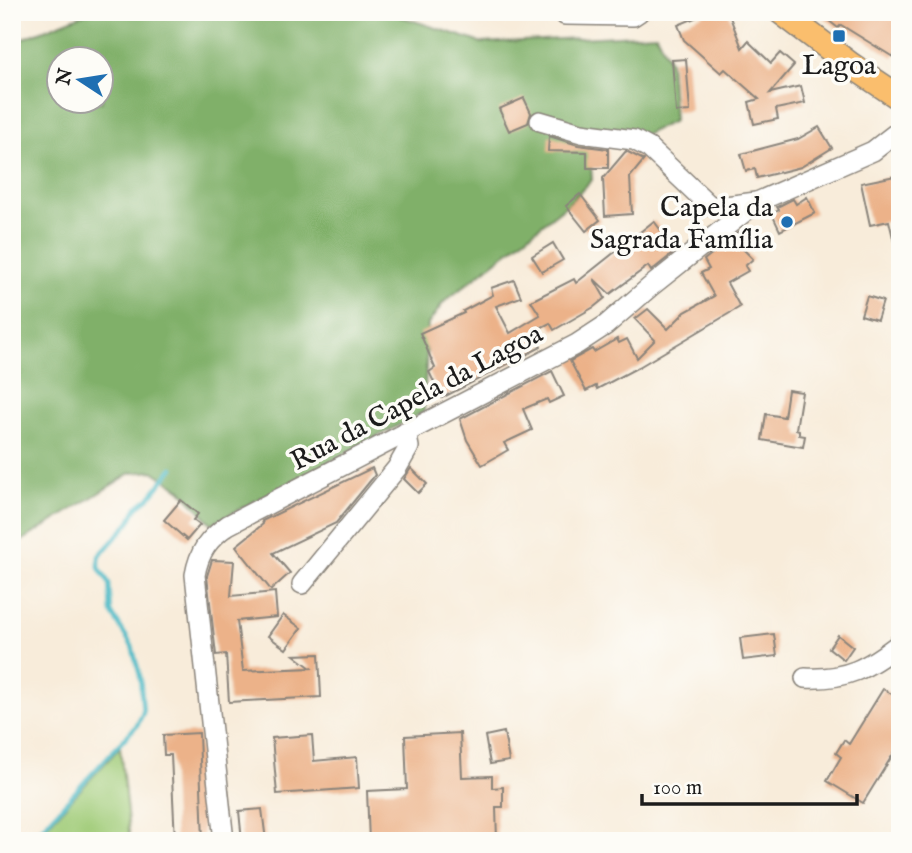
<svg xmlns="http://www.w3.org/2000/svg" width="912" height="853" viewBox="0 0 912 853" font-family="'IM FELL English',serif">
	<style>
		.green { fill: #a1cc79; stroke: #5e744a; stroke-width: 2 }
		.forest { fill: #80b069; stroke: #4e6642; stroke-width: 2; fill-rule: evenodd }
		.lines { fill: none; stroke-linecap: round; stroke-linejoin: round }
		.stream { stroke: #4cbac6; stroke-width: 4.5 }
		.building { fill: #ecb289 }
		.minor-casing { stroke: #8a847b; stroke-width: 22 }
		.major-casing { stroke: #8a847b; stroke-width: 27 }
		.minor { stroke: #fff; stroke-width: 19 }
		.major { stroke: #fabe6d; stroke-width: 24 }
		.poi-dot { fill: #1f6fb2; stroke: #fdfcf7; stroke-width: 2.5 }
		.labels { text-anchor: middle; stroke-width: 7; stroke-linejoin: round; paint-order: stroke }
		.poi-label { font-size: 28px; fill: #1c1c1c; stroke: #fdfcf7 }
		.street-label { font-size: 28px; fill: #1c1c1c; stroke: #fdfcf7 }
	</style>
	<rect width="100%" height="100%" fill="#fdfcf7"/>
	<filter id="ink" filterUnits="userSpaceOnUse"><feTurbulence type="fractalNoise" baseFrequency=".0143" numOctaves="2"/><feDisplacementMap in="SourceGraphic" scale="14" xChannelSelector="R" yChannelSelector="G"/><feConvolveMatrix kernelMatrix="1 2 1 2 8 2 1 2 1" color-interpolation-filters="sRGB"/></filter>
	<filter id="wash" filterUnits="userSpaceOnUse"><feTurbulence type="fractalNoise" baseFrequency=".00686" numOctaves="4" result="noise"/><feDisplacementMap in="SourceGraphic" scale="28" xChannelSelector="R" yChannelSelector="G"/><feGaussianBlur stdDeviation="1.57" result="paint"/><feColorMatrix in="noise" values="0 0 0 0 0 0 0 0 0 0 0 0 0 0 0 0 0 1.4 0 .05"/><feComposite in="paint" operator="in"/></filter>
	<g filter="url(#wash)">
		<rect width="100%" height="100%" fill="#f8ecda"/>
		<polygon class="green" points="120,747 130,841 34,841 40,833"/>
		<path class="forest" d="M89,12H397L399,16L482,43L656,34L670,62L674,121L644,135L589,134L592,180L567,205L444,302L428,324L424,412L212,524L181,490L153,471L131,473L12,547V43ZM60,60H102V102H60Z"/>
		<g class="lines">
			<polyline class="stream" points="30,841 137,725 143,713 140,676 132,646 111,612 109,583 99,568 99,556 129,523 137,507 149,498 173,468"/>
		</g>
		<g id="blocks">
			<g class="building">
				<polygon points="709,12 728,12 742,48 748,41 771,63 780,53 794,65 770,93 801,86 805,103 776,109 778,119 754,124 749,102 759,99 725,69 721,73 684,40 678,25"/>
				<polygon points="818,12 886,12 900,21 900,47 893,57 841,25 838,28"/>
				<polygon points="686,59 690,111 676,112 672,60"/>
				<polygon points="524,98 531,113 528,123 509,131 499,109"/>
				<polygon points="819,127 832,148 801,167 757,178 755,169 746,171 741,154 798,139"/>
				<polygon points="549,136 578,145 608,149 608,168 587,168 587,152 548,151"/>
				<polygon points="626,151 644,160 630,177 632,214 605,216 603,178"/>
				<polygon points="900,175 900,245 895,246 889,221 870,225 861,183"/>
				<polygon points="580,194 600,220 586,231 566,206"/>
				<polygon points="807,197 815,213 780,231 772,214 779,210 777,207 793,199 796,204"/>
				<polygon points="654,221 676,251 651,271 648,266 610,294 594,279 605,298 594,307 554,330 550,323 534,331 541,347 442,398 429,372 435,368 420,333 464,313 463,311 493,295 491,288 514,280 521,297 496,306 510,333 540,315 531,301 574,279 576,283"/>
				<polygon points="739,232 747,245 743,249 753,259 745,266 748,271 727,283 740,307 639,367 597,389 596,386 586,391 570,361 592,349 594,352 617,339 619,343 627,339 637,358 655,340 635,319 648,309 668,329 685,312 714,296 701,273 709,269 704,260"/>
				<polygon points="553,243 563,260 542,272 532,256"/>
				<polygon points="867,296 883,301 877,320 861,315"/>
				<polygon points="552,371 564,396 549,403 547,399 523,409 532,430 504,443 508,450 482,465 467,440 460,419"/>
				<polygon points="788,390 802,392 796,429 799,430 799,435 805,436 803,447 762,440 766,414 784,417"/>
				<polygon points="372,468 375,475 336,523 273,553 290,573 271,590 236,546 263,524 262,521"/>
				<polygon points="411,468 427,484 418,493 404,479"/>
				<polygon points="181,500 198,514 193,520 200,525 187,540 164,520"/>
				<polygon points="212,560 234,561 231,596 275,592 277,617 237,621 243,671 311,668 294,655 319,654 321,697 229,702 226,654 216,655 207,576"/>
				<polygon points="283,615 301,628 286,649 268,636"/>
				<polygon points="774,634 777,656 743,660 740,638"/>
				<polygon points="838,635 853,647 844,660 829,648"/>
				<polygon points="883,689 900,699 900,743 863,803 827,781 841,757 836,753 844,740 849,744"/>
				<polygon points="504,732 509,761 490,764 485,736"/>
				<polygon points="199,733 203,841 175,841 171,755 164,755 163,735"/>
				<polygon points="460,733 462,777 492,776 492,788 503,787 503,807 496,807 497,841 369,841 367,791 407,789 405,736"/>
				<polygon points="312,735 314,761 357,757 359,788 277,794 272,738"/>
				<polygon points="262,809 266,841 242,841 239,811"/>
			</g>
		</g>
	</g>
	<g filter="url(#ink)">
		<use href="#blocks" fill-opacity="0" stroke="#8a847b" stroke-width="2"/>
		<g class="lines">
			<defs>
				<g id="minor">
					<polyline points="565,12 565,15 633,16 639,12"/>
					<polyline points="540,121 581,133 634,140 649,148 709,205 718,207 756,202"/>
					<polyline points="302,584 397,468 409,447 406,432"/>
					<path d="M805,678C847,680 868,668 900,643"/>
					<path d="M224,841L195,575C199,552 208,539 228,525L577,344L606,325L650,287L757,202L873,151L900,130"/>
				</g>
				<polyline id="major" points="781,12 851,65 900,98"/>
			</defs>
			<use href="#minor" class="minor-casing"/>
			<use href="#major" class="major-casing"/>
			<use href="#minor" class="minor"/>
			<use href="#major" class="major"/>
		</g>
	</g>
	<g class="poi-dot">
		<rect x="832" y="29" width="14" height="14" rx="3.5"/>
		<circle cx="787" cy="222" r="7"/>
	</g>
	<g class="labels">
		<g class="poi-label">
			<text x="839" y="74">Lagoa</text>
			<text x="773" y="216" text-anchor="end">Capela da<tspan x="773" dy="32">Sagrada Família</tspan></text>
		</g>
		<g class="street-label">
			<text transform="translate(416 396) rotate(-28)" y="10">Rua da Capela da Lagoa</text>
		</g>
	</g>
	<rect width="912" height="853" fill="none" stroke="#fdfcf7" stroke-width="42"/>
	<g transform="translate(80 80) rotate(282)"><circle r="33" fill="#fdfcf7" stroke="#a3a29f" stroke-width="2"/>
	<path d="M0-5L12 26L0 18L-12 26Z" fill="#1f6fb2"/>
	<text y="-10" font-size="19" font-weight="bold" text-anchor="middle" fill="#1c1c1c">N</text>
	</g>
	<path d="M642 794v10h215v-10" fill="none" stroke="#1c1c1c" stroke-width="3.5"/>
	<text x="653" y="794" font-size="21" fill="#1c1c1c" stroke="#fdfcf7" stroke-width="5" paint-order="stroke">100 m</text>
</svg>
